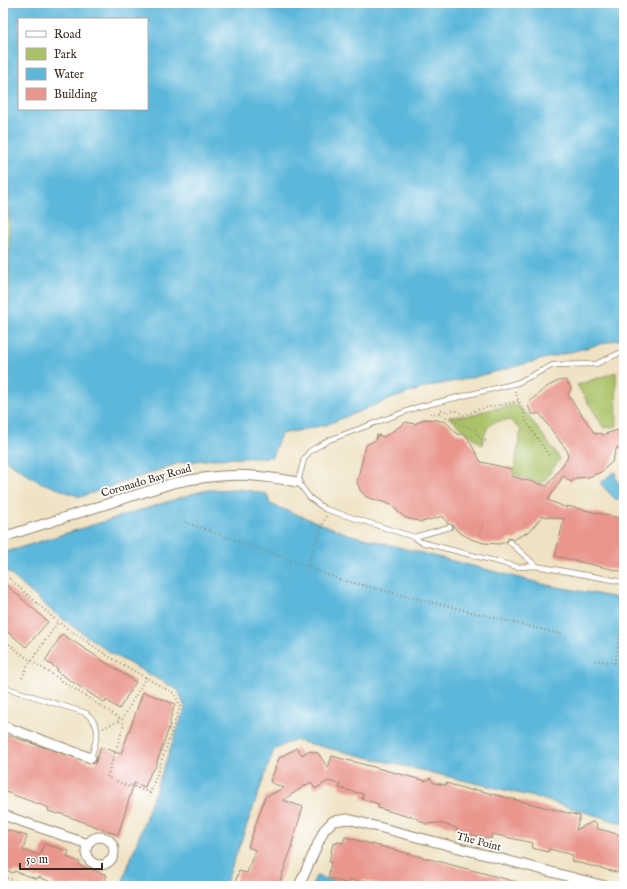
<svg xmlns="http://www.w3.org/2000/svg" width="627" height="889" viewBox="0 0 627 889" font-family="'IM FELL English',serif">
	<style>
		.green { fill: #aac268; stroke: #727643 }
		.water { fill: #5cb7da; stroke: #4c707c; fill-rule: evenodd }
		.building { fill: #e9968d }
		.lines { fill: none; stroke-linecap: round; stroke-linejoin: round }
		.lane-casing { stroke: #958670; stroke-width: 6 }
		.street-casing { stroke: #958670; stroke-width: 11 }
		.path { stroke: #958670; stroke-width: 2; stroke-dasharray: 1 3; stroke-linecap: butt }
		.lane { stroke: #fff; stroke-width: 4.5 }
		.street { stroke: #fff; stroke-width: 9 }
		.labels { text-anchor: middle; stroke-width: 3.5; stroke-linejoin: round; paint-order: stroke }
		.street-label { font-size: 11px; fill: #3b2a1e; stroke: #fff }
	</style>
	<rect width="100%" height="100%" fill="#fff"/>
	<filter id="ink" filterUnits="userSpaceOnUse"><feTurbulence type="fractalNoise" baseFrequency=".025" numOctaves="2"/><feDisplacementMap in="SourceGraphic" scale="8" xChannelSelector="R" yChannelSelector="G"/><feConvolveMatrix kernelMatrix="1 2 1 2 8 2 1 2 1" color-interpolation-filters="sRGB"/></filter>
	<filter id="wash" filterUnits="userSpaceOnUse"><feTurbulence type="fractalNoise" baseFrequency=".012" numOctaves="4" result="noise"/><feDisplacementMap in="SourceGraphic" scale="16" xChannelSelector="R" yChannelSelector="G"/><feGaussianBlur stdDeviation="0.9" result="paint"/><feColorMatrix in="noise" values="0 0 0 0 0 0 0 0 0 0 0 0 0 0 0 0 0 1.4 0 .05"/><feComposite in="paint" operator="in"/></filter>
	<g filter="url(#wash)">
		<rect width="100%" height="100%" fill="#efe2c3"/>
		<g class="green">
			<polygon points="3,93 16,144 10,308 3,397"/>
			<polygon points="616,372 617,426 604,428 577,385"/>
			<path d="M516,404L528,415L560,459L542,484L513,474L521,430L510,420C488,421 487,425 482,445L449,417L475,415L480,412Z"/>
		</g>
		<g class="water">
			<path d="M3,3H624V338L471,378L426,387L380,403L326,425L281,434L272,457L213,459L180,463L80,497L37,481L3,458V364L9,305L10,233L7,175L3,165ZM19,19H147V109H19Z"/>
			<polygon points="614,472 617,473 615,476 624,492 624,497 617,501 600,483"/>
			<polygon points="240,489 267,494 270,504 348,534 547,585 624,599 622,610 624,610 624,824 538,798 294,740 274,750 225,886 121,886 185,708 178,690 112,654 75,628 52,611 3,568 3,553 195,493 208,490"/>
			<polygon points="316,876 353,886 312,886"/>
		</g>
		<g id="blocks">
			<g class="building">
				<polygon points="566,380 571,388 568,395 595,434 600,433 602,435 624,428 624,451 617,447 612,462 601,472 589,477 576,478 571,482 563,476 548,500 567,508 567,506 624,519 624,572 555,556 564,519 542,516 530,531 513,540 509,538 506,542 499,544 484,543 471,539 457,531 453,525 448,524 443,516 422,522 406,518 398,512 392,505 366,497 360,490 357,482 366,445 376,440 377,435 384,437 406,422 415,424 424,419 437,420 446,422 457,434 466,435 481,462 512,469 511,476 547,486 567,459 568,452 540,414 532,414 527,404 545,388 558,381"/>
				<polygon points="3,582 48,622 26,647 3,628"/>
				<polygon points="62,634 136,682 119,709 106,700 105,703 94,696 56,671 58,669 45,661"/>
				<polygon points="143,692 175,704 170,720 170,725 155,768 151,772 145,787 134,783 118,835 59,813 58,814 48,811 49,808 3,791 3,734 95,764 101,747 121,754"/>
				<polygon points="297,748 302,755 308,751 318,753 328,768 332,756 426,781 430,778 434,783 446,785 446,783 473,791 473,789 580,816 576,830 592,822 597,824 596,828 624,836 624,874 571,861 573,855 549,849 548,852 532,848 533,843 492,834 491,839 471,835 456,830 457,828 439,823 426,824 410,815 409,817 378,808 379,804 362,799 363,794 339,788 340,784 328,781 315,789 311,782 283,800 303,807 291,847 292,847 278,886 234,886 239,871 247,873 255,850 248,847 265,797 284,788 270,782 279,758"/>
				<polygon points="3,829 27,836 23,850 38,855 40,855 44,844 69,851 67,857 80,862 79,865 107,875 103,886 53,886 54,883 38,877 37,879 14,871 13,873 3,869"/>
				<polygon points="345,837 521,883 520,886 386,886 363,880 362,883 350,879 349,884 328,878 331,862 329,862 333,843 336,844 337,842 343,843"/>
			</g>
		</g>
	</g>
	<g filter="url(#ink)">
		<use href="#blocks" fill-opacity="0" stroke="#958670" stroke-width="1"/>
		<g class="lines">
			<defs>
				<g id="lane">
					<polyline points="624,351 596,364 553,365 517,383 418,407 329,440 310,451 304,459 298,482 310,498 325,509 414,537 421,542 518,567 536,566 624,582"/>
					<polyline points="414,537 450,527"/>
					<polyline points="510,542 536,566"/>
					<path d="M3,687L86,713C104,729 96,737 91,758"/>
				</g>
				<g id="street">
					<path d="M3,537L173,483C222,473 250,473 298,482"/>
					<polyline points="3,726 91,758"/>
					<polyline points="3,815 88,844"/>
					<circle cx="100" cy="851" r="14"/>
					<polyline points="299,886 324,830 333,821 348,819 605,886"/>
				</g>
			</defs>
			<use href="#lane" class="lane-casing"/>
			<use href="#street" class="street-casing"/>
			<g class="path">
				<polyline points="515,391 527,423 550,457"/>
				<path d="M430,413C447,414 459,425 475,430L480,439L486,441"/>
				<polyline points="439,413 440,410 449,412 455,410 464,415 480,409 518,401"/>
				<polyline points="326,516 307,566 338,579 564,635"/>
				<polyline points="185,522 307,566"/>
				<polyline points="480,534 483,522"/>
				<polyline points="3,573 58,622 111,658 175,694 180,707 149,797"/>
				<polyline points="624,611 615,663 624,665"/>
				<polyline points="3,639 24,656 122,720"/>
				<polyline points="595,660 615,663"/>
				<polyline points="146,677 122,720 124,725 107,777 129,787 130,785 151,793"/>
				<polyline points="22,678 27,667 58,622"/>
				<polyline points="103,728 121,720"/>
				<polyline points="112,858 118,861"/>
				<polyline points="3,877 16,881 24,886"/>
			</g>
			<use href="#lane" class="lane"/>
			<use href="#street" class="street"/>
		</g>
	</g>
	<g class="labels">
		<g class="street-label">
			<text transform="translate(146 480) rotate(-16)" y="4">Coronado Bay Road</text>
			<text transform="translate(479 841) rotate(15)" y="4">The Point</text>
		</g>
	</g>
	<rect width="627" height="889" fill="none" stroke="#fff" stroke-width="16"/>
	<rect x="18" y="18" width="130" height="92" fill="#ffffff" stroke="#b1aaa5"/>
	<rect x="26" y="31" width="20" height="6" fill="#ffffff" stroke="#b1aaa5"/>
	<text x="54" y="38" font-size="12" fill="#3b2a1e">Road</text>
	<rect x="26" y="48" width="20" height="12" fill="#aac268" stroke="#b1aaa5"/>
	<text x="54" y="58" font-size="12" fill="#3b2a1e">Park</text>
	<rect x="26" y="68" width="20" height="12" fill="#5cb7da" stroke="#b1aaa5"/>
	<text x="54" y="78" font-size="12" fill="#3b2a1e">Water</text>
	<rect x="26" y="88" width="20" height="12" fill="#e9968d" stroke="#b1aaa5"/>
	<text x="54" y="98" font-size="12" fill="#3b2a1e">Building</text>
	<path d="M20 863v6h82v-6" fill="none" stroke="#3b2a1e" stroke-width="2"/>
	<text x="26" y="863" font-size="12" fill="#3b2a1e" stroke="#ffffff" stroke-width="3" paint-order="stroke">50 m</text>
</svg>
